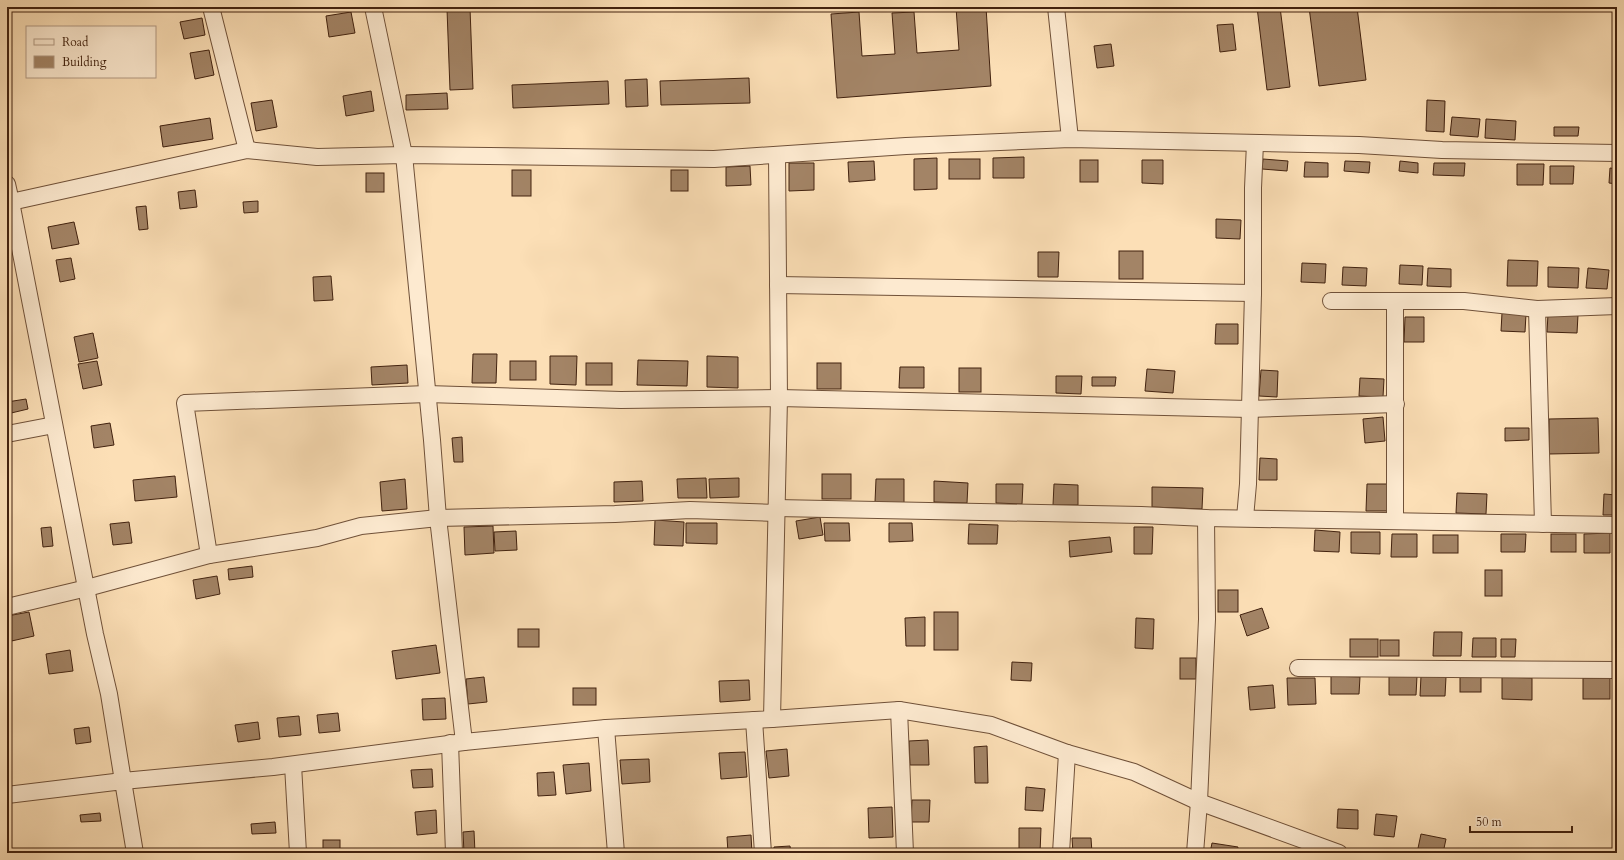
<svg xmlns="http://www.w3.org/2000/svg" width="1624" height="860" viewBox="0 0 1624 860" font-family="Cardo,serif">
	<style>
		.building { fill: #a38466; stroke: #42220f }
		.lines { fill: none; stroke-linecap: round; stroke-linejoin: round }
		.minor-casing { stroke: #705139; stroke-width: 18 }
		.minor { stroke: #fdead0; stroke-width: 16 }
	</style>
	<rect width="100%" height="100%" fill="#fcdfb6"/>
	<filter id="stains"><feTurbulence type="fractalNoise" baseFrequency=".005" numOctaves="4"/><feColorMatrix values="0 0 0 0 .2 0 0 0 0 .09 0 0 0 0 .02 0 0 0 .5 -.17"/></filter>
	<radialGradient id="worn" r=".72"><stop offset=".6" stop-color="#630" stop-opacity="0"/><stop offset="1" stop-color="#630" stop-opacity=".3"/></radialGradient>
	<g class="building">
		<polygon points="490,7 527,7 490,9"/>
		<polygon points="956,7 986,7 991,86 837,98 831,14 859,12 862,56 895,54 892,13 914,12 917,53 959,50"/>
		<polygon points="1257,7 1280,7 1290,87 1267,90"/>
		<polygon points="1309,7 1357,7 1366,80 1319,86"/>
		<polygon points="470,8 473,89 450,90 447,9"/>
		<polygon points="351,12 355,33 329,37 326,16"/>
		<polygon points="202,18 205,35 184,39 180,22"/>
		<polygon points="1233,24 1236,50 1220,52 1217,25"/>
		<polygon points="1111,44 1114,66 1097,68 1094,46"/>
		<polygon points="209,50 214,75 195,79 190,53"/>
		<polygon points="749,78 750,103 661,105 660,81"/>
		<polygon points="647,79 648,106 626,107 625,80"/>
		<polygon points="608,81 609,104 513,108 512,85"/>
		<polygon points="371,91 374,111 346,116 343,96"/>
		<polygon points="447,93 448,109 406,110 406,95"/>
		<polygon points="272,100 277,127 256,131 251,103"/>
		<polygon points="1427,100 1445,101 1444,132 1426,131"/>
		<polygon points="1452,117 1480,119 1478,137 1450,135"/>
		<polygon points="210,118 213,139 163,147 160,126"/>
		<polygon points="1486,119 1516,121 1515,140 1485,138"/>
		<polygon points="1554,127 1579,127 1578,136 1554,136"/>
		<polygon points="1024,157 1024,178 993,178 993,158"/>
		<polygon points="937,158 937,189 914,190 914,159"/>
		<rect x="949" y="159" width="31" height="20"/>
		<polygon points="1263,159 1288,161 1287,171 1262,169"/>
		<rect x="1080" y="160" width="18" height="22"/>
		<polygon points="1142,160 1163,160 1163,184 1142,183"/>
		<polygon points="874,161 875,180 849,182 848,162"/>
		<polygon points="1345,161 1370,162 1369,173 1344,171"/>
		<polygon points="1400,161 1418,163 1418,173 1399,171"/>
		<polygon points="1305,162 1328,163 1328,177 1304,177"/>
		<polygon points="789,163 814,163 814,190 789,191"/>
		<polygon points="1434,163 1465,163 1464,176 1433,175"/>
		<polygon points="1517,164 1544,164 1543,185 1517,185"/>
		<polygon points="750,166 751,185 726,186 726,167"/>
		<polygon points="1550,166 1574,166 1573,184 1550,184"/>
		<polygon points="1610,168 1617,169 1617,184 1609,183"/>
		<rect x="512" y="170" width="19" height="26"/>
		<rect x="671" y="170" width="17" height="21"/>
		<rect x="366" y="173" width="18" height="19"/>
		<polygon points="195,190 197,207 180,209 178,192"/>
		<polygon points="258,201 258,212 244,213 243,202"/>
		<polygon points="146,206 148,229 139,230 136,207"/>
		<polygon points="1216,219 1241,220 1240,239 1216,238"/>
		<polygon points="74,222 79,244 52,249 48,227"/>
		<rect x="1119" y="251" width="24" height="28"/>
		<polygon points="1038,252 1059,252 1058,277 1038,277"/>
		<polygon points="71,258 75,279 60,282 56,260"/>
		<polygon points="1508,260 1538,261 1537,286 1507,286"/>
		<polygon points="1302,263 1326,264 1325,283 1301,282"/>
		<polygon points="1400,265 1423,266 1422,285 1399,284"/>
		<polygon points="1343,267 1367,268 1366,286 1342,285"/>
		<polygon points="1548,267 1579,268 1578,288 1548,287"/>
		<polygon points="1428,268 1451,269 1451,287 1427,286"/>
		<polygon points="1588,268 1609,270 1607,289 1586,288"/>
		<polygon points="331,276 333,300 314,301 313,277"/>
		<polygon points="1502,313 1526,314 1525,332 1501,331"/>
		<polygon points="1548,314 1578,315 1577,333 1547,332"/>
		<polygon points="1405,317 1424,317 1424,342 1404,342"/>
		<polygon points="1216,324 1238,324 1238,344 1215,344"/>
		<polygon points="93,333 98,358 79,362 74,337"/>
		<polygon points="473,354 497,354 496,383 472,383"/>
		<polygon points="550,356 577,356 576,385 550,384"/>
		<polygon points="707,356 738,357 738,388 707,387"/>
		<polygon points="638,360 688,361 687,386 637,385"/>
		<polygon points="97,361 102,385 83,389 78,364"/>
		<rect x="510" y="361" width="26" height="19"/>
		<rect x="586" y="363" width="26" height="22"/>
		<rect x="817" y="363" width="24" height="26"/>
		<polygon points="407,365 408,383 372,385 371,367"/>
		<polygon points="900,367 924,367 924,388 899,388"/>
		<rect x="959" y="368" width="22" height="24"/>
		<polygon points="1147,369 1175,371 1173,393 1145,391"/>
		<polygon points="1261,370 1278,371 1277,397 1259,396"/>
		<polygon points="1056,376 1082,376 1081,394 1056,393"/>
		<polygon points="1092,377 1116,377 1115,386 1092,386"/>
		<polygon points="1360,378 1384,379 1383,397 1359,396"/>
		<polygon points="26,399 28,409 7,414 7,402"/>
		<polygon points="1383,417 1385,441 1365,443 1363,419"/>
		<polygon points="1598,418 1599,453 1549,454 1549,419"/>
		<polygon points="110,423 114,445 94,448 91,426"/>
		<polygon points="1505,428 1529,428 1529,440 1505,441"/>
		<polygon points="462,437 463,462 454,462 452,438"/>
		<polygon points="1260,458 1277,459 1277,480 1259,480"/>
		<rect x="822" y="474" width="29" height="25"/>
		<polygon points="175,476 177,497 135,501 133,480"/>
		<polygon points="706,478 707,498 678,498 677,479"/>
		<polygon points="739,478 739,497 710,498 709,479"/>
		<polygon points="405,479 407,509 382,511 380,482"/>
		<polygon points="876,479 904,479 904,503 875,502"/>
		<polygon points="642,481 643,501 614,502 614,482"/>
		<polygon points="934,481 968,483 967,503 934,502"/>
		<polygon points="996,484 1023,484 1022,504 996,503"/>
		<polygon points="1054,484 1078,485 1078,505 1053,505"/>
		<polygon points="1367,484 1388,484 1387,511 1366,511"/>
		<polygon points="1152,487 1203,488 1202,509 1152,507"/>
		<polygon points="1457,493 1487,494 1486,514 1456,513"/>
		<polygon points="1604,494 1617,495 1617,515 1603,515"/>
		<polygon points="820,517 823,535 799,539 796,521"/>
		<polygon points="655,520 684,522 683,546 654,545"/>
		<polygon points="129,522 132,543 113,545 110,524"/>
		<polygon points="686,523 717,523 717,544 686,543"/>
		<polygon points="824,523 849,523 850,541 825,541"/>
		<polygon points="889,523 912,523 913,541 889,542"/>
		<polygon points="969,524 998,525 997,544 968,544"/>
		<polygon points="493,526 494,553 465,555 464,527"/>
		<polygon points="51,527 53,546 43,547 41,528"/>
		<polygon points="1134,527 1153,527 1152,554 1134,554"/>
		<polygon points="1315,530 1340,532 1339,552 1314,551"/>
		<polygon points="516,531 517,550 495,551 494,532"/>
		<polygon points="1351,532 1380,532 1380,554 1351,553"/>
		<polygon points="1610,533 1610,553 1584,553 1584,534"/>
		<polygon points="1392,534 1417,534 1417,557 1391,557"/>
		<polygon points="1501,534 1526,534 1525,552 1501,552"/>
		<rect x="1551" y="534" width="25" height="18"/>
		<rect x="1433" y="535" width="25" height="18"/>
		<polygon points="1110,537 1112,552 1070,557 1069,541"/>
		<polygon points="252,566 253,577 229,580 228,569"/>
		<rect x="1485" y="570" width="17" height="26"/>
		<polygon points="217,576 220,594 196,599 193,580"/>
		<rect x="1218" y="590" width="20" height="22"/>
		<polygon points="1262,608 1269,628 1247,636 1240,615"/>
		<polygon points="29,612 34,636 7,642 7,616"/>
		<rect x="934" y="612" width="24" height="38"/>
		<polygon points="925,617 925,646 906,646 905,618"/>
		<polygon points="1136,618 1154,619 1153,649 1135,648"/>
		<rect x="518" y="629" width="21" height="18"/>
		<polygon points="1434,632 1462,632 1461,656 1433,656"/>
		<polygon points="1473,638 1496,638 1496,657 1472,657"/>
		<rect x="1350" y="639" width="28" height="18"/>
		<polygon points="1501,639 1516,639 1515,657 1501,657"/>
		<rect x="1380" y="640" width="19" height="16"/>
		<polygon points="436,645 440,673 396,679 392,651"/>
		<polygon points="70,650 73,671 49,674 46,654"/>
		<rect x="1180" y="658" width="16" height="21"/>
		<polygon points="1012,662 1032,663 1031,681 1011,680"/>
		<polygon points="1389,675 1417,676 1416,695 1389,695"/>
		<polygon points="1331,676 1360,677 1359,694 1331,694"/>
		<polygon points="1421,676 1446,677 1445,696 1420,696"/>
		<polygon points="484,677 487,702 468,704 466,679"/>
		<rect x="1460" y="677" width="21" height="15"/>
		<polygon points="1502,677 1532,678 1532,700 1502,699"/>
		<polygon points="1287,678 1315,678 1316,704 1288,705"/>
		<rect x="1583" y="678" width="27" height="21"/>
		<polygon points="749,680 750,700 720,702 719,681"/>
		<polygon points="1273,685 1275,708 1250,710 1248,687"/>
		<rect x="573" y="688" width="23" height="17"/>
		<polygon points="445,698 446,719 423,720 422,699"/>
		<polygon points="338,713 340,731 319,733 317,715"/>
		<polygon points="299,716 301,735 279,737 277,718"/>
		<polygon points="258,722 260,739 238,742 235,725"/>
		<polygon points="89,727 91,742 76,744 74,729"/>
		<polygon points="928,740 929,765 910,765 909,741"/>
		<polygon points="987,746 988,783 975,783 974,747"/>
		<polygon points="787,749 789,776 769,778 766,751"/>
		<polygon points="745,752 747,777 721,779 719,753"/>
		<polygon points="649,759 650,782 622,784 620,760"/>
		<polygon points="589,763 591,791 566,794 563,765"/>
		<polygon points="432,769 433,787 413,788 411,770"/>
		<polygon points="554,772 556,795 538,796 537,773"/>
		<polygon points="1026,787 1045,789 1043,811 1025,810"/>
		<polygon points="912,800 930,800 929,822 911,822"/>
		<polygon points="892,807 893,837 869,838 868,808"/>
		<polygon points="1338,809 1358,810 1358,829 1337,828"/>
		<polygon points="436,810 437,833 417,835 415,812"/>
		<polygon points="100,813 101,821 81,822 80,815"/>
		<polygon points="1376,814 1397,816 1394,837 1374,835"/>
		<polygon points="275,822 276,833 252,834 251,824"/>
		<polygon points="1019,828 1041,828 1040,853 1019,853"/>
		<polygon points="474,831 475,853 464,853 463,832"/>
		<polygon points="1421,834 1446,839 1443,853 1417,853"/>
		<polygon points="751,835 752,853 728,853 727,837"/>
		<polygon points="1072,838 1091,838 1092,853 1073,853"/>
		<rect x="323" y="840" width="17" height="13"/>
		<polygon points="1212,843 1238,847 1237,853 1210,853"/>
		<polygon points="790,846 791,853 774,853 774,847"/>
		<polygon points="1460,850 1479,851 1478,853 1460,853"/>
		<polygon points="257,851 276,851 277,853 257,853"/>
	</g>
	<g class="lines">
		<defs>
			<g id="minor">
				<polyline points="211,7 247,150"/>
				<polyline points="373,7 404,155 432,440 438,518 464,742 606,728 772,719 779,398 777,155"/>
				<polyline points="1056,7 1070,139"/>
				<polyline points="7,184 11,202 247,150 317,157 404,155 714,159 906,146 1070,139 1359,145 1442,150 1617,153"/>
				<polyline points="11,202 95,634 109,694 123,781 273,767 464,742"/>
				<polyline points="778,285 1253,293"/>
				<polyline points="1331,301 1464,301 1537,309 1617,306"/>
				<polyline points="1395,302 1395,521"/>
				<polyline points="1537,309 1543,524"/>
				<polyline points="7,434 54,425"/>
				<polyline points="776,508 1141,515 1206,518 1617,525"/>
				<polyline points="1245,518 1248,484 1253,293 1253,188 1255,143"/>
				<polyline points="209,555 185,403 427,394 621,400 779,398 1249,409 1396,404"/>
				<polyline points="7,607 87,588 209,555 317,538 361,526 438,518 615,514 690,510 776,513"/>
				<polyline points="1298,668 1617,670"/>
				<polyline points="899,710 905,853"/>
				<polyline points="772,719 899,710 991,725 1067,753 1134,772 1199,802 1339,853"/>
				<polyline points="754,720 763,853"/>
				<polyline points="606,728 616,853"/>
				<polyline points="450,743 454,853"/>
				<polyline points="293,765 298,853"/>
				<polyline points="7,795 123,781 135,853"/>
				<polyline points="1061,853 1067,753"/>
				<polyline points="1195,853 1199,802 1207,619 1206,518"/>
			</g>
		</defs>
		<use href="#minor" class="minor-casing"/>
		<use href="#minor" class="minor"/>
	</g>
	<rect width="1624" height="860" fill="none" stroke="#fcdfb6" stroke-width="24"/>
	<rect x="8" y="8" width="1608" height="844" fill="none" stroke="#42220f" stroke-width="2"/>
	<rect x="12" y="12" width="1600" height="836" fill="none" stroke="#42220f"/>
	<rect x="26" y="26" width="130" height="52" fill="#fdead0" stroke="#b29a83"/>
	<rect x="34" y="39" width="20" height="6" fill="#fdead0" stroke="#b29a83"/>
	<text x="62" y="46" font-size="12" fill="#42220f">Road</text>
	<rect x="34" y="56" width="20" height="12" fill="#a38466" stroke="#b29a83"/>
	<text x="62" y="66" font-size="12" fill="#42220f">Building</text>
	<path d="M1470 826v6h102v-6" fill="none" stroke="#42220f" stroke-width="2"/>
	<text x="1476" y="826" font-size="12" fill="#42220f" stroke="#fdead0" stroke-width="3" paint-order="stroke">50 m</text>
	<rect width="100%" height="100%" filter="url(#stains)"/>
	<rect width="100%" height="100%" fill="url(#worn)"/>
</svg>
